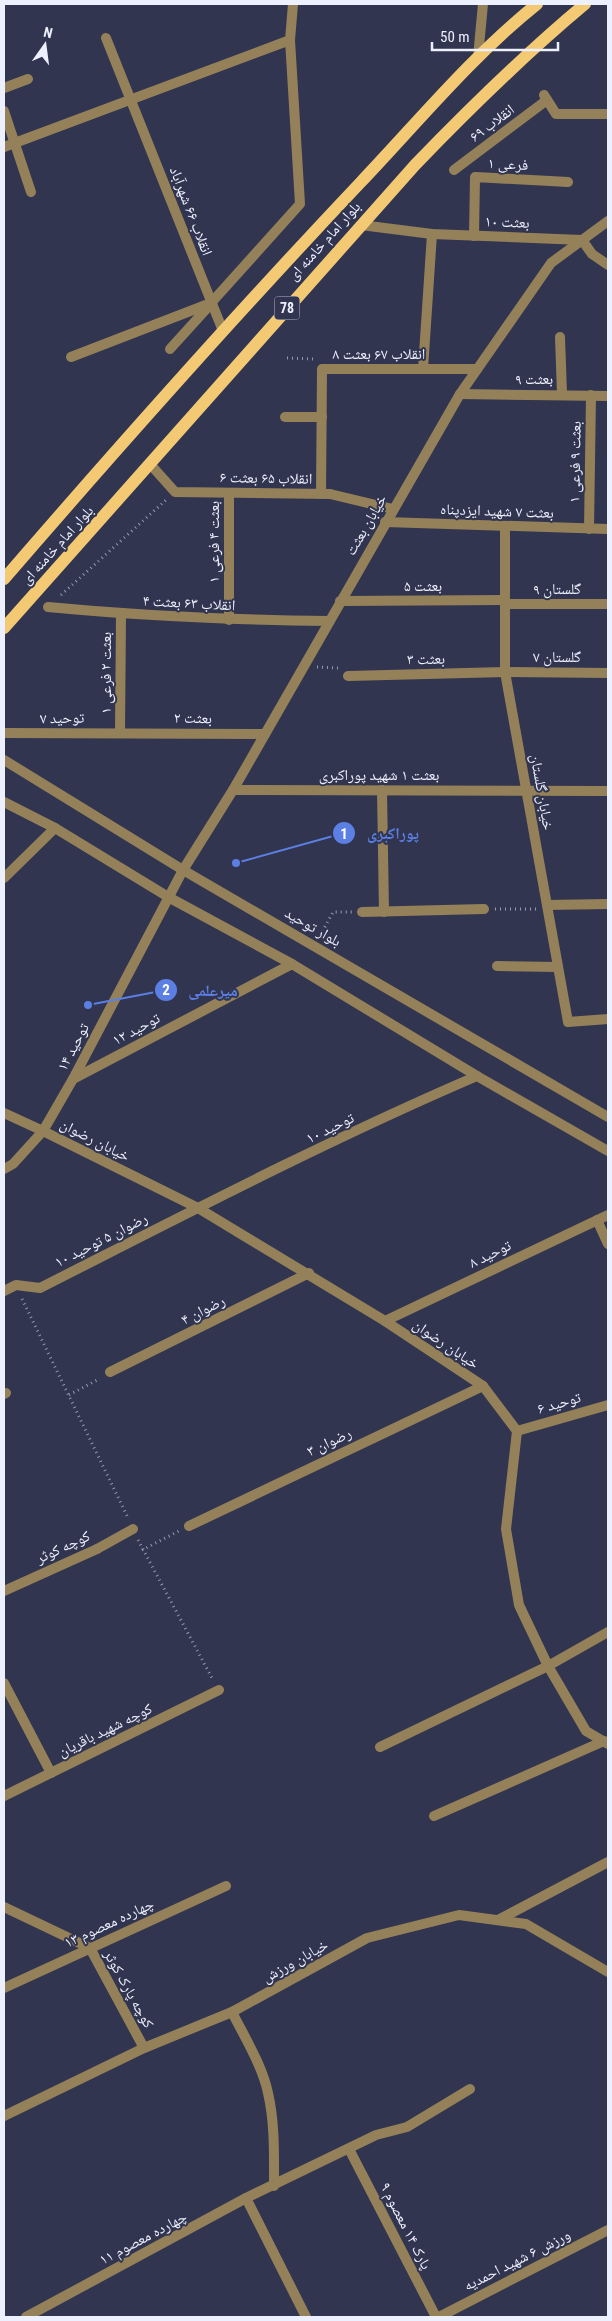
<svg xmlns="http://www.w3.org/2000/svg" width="612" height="2321" viewBox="0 0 612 2321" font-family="'Roboto Condensed','Noto Naskh Arabic',sans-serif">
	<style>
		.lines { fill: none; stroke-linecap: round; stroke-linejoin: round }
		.path { stroke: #969aae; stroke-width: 3; stroke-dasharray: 1 4; stroke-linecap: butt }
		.service { stroke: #958159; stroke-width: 10 }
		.pedestrian { stroke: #958159; stroke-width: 10 }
		.minor { stroke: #958159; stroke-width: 10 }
		.tertiary { stroke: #958159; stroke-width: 10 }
		.primary { stroke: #f3ca73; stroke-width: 12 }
		.labels { text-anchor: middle; stroke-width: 4; stroke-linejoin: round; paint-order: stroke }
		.shield { fill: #313550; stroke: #b5b8ca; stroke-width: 1 }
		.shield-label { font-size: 14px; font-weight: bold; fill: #edf0fe }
		.street-label { font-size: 15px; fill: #edf0fe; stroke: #313550 }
		.leader { fill: none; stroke: #5b7fe3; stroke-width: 2 }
		.callout-dot { fill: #5b7fe3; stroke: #313550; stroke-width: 2 }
		.mark-label { font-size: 15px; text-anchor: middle; font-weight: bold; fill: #fff }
		.callout-label { font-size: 16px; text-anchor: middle; font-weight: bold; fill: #5b7fe3; stroke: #313550; stroke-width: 4; stroke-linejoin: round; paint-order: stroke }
	</style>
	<rect width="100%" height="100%" fill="#313550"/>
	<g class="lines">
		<g class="path">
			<polyline points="287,358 315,359"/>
			<polyline points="61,595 166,500"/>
			<polyline points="317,667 338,668"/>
			<polyline points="495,909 537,909"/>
			<polyline points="320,936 333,912 352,912"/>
			<polyline points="22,1299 128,1518"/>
			<polyline points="69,1395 99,1379"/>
			<polyline points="138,1540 213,1680"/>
			<polyline points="142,1550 179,1531"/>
		</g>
		<g class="service">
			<polyline points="454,170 547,100"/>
			<polyline points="211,303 300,204 290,40"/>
			<polyline points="380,1747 548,1666"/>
		</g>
		<g class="pedestrian">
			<polyline points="330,494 393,509"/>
			<polyline points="97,1549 133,1529"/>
		</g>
		<g class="minor">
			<polyline points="106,38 223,331"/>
			<polyline points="4,88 28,79"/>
			<polyline points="544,95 556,114 608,114"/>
			<polyline points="4,111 31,192"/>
			<polyline points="4,147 290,40 293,4"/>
			<polyline points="361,225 432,234 582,240 592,254 608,265"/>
			<polyline points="474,236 475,177 568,182"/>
			<polyline points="560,337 562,394"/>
			<polyline points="170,349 209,306"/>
			<polyline points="71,357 211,303"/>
			<polyline points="423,369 432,234"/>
			<polyline points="460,394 608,396"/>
			<polyline points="285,417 322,417"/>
			<polyline points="150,464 175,492 330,494"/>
			<polyline points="321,494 322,369 477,369"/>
			<polyline points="385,522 608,529"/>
			<polyline points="505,526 505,672 568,1022 608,1019"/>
			<polyline points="589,529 591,395"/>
			<polyline points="340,601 505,600"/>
			<polyline points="505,604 608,604"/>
			<path d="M48,607C142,616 235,620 329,621"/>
			<polyline points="229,620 229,493"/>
			<polyline points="348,676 505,672 608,673"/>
			<polyline points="120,732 121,614"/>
			<polyline points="4,733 265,734"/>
			<polyline points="233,790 608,791"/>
			<polyline points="382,790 384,912"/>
			<polyline points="183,870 233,790 460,394 551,263 608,221"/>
			<polyline points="4,878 55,828"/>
			<polyline points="547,905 608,904"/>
			<polyline points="362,912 484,909"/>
			<polyline points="497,966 558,967"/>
			<polyline points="73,1079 292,964"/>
			<polyline points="4,1169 13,1164 43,1131 198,1208 385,1321 483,1386 517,1431 506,1529 519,1605 548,1666 586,1731 608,1744"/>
			<polyline points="597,1220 608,1244"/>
			<path d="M4,1291L16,1285L40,1288C184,1215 328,1140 477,1076"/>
			<polyline points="385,1321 608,1215"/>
			<polyline points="110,1372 309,1273"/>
			<polyline points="4,1394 6,1393"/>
			<polyline points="517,1431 608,1405"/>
			<polyline points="189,1526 483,1386"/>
			<polyline points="4,1591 97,1549"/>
			<polyline points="548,1666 608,1632"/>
			<polyline points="4,1683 51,1773"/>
			<polyline points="4,1796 219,1690"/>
			<polyline points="434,1816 604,1741"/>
			<polyline points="4,1907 90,1948 144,2048"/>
			<polyline points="498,1920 608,1862"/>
			<polyline points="4,1988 226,1886"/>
			<path d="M232,2012C245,2038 262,2065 268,2093C275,2123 274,2155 274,2186"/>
			<polyline points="349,2149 436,2317"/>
			<polyline points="246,2198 306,2317"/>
			<polyline points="26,2317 246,2198 376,2135 407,2127 470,2089"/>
			<polyline points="439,2317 608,2230"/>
		</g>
		<g class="tertiary">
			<polyline points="478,57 483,4"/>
			<polyline points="4,760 183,870 608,1117"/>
			<polyline points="4,802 55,828 170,898 292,964 477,1076 608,1151"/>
			<polyline points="4,1113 43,1131 73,1079 183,870"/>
			<polyline points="4,2116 144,2048 232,2012 367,1938 459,1915 526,1924 608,1972"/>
		</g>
		<g class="primary">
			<path d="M4,579C120,445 238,312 360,183C418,122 471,57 537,4"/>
			<path d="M4,628L415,165C470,108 525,54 585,4"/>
		</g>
	</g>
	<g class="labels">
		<rect class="shield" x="274.5" y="296.5" width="25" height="23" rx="4"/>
		<g class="shield-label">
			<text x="287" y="313">78</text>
		</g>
		<g class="street-label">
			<text transform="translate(492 123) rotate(-37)" y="5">انقلاب ۶۹</text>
			<text transform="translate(508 164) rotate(3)" y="5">فرعی ۱</text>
			<text transform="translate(191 211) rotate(69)" y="5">انقلاب ۶۶ شهرآباد</text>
			<text transform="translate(507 222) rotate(2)" y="5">بعثت ۱۰</text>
			<text transform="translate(324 241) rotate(-48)" y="5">بلوار امام خامنه ای</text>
			<text x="379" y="359">انقلاب ۶۷ بعثت ۸</text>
			<text x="534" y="384">بعثت ۹</text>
			<text transform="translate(575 462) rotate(-89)" y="5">بعثت ۹ فرعی ۱</text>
			<text transform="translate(266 478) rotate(1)" y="5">انقلاب ۶۵ بعثت ۶</text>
			<text transform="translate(497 511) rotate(2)" y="5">بعثت ۷ شهید ایزدپناه</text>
			<text transform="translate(366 525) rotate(-60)" y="5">خیابان بعثت</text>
			<text transform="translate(214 542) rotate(-90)" y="5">بعثت ۴ فرعی ۱</text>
			<text transform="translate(57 545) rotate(-48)" y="5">بلوار امام خامنه ای</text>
			<text x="423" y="591">بعثت ۵</text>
			<text x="557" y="594">گلستان ۹</text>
			<text transform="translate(189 603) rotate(3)" y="5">انقلاب ۶۳ بعثت ۴</text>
			<text x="557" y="662">گلستان ۷</text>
			<text transform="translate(426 659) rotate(-1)" y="5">بعثت ۳</text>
			<text transform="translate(106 673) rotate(-90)" y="5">بعثت ۲ فرعی ۱</text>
			<text transform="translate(62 718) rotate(-1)" y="5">توحید ۷</text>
			<text transform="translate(193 718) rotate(1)" y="5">بعثت ۲</text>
			<text x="379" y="780">بعثت ۱ شهید پوراکبری</text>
			<text transform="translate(542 792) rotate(80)" y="5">خیابان گلستان</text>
			<text transform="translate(313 927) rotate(30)" y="5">بلوار توحید</text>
			<text transform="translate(136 1029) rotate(-28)" y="5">توحید ۱۲</text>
			<text transform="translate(73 1047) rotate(-62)" y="5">توحید ۱۴</text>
			<text transform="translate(330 1128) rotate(-26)" y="5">توحید ۱۰</text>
			<text transform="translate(95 1140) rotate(27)" y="5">خیابان رضوان</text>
			<text transform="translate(101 1240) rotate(-27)" y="5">رضوان ۵ توحید ۱۰</text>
			<text transform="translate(490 1254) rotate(-26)" y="5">توحید ۸</text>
			<text transform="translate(203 1310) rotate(-27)" y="5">رضوان ۴</text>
			<text transform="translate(446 1344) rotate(34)" y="5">خیابان رضوان</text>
			<text transform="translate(559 1403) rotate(-16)" y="5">توحید ۶</text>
			<text transform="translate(329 1442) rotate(-25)" y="5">رضوان ۳</text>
			<text transform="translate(63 1547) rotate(-25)" y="5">کوچه کوثر</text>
			<text transform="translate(105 1730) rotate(-26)" y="5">کوچه شهید باقریان</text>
			<text transform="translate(109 1923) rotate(-25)" y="5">چهارده معصوم ۱۳</text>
			<text transform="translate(295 1961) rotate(-29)" y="5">خیابان ورزش</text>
			<text transform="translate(129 1989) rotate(61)" y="5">کوچه پارک کوثر</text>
			<text transform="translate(406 2226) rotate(63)" y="5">پارک ۱۴ معصوم ۹</text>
			<text transform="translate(143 2238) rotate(-28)" y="5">چهارده معصوم ۱۱</text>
			<text transform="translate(517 2260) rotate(-27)" y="5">ورزش ۶ شهید احمدیه</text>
		</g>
	</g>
	<path class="leader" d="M236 863L344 833M88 1005L166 990"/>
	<g class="callout-dot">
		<circle cx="236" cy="863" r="5"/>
		<circle cx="88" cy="1005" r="5"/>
		<circle cx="344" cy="833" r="12"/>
		<circle cx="166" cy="990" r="12"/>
	</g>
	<g class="mark-label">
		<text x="344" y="839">1</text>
		<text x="166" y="995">2</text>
	</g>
	<g class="callout-label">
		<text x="393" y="839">پوراکبری</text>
		<text x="213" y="996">میرعلمی</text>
	</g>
	<rect width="612" height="2321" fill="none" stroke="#edf0fe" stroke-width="10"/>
	<g transform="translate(45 45) rotate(14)" stroke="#313550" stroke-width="4" paint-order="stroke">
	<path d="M0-4L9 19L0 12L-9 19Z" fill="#edf0fe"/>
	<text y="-8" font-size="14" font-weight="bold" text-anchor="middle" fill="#edf0fe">N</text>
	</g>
	<path d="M432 42v8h126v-8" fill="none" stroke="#edf0fe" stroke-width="2.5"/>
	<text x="440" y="42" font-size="15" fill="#edf0fe" stroke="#313550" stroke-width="4" paint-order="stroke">50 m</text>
</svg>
